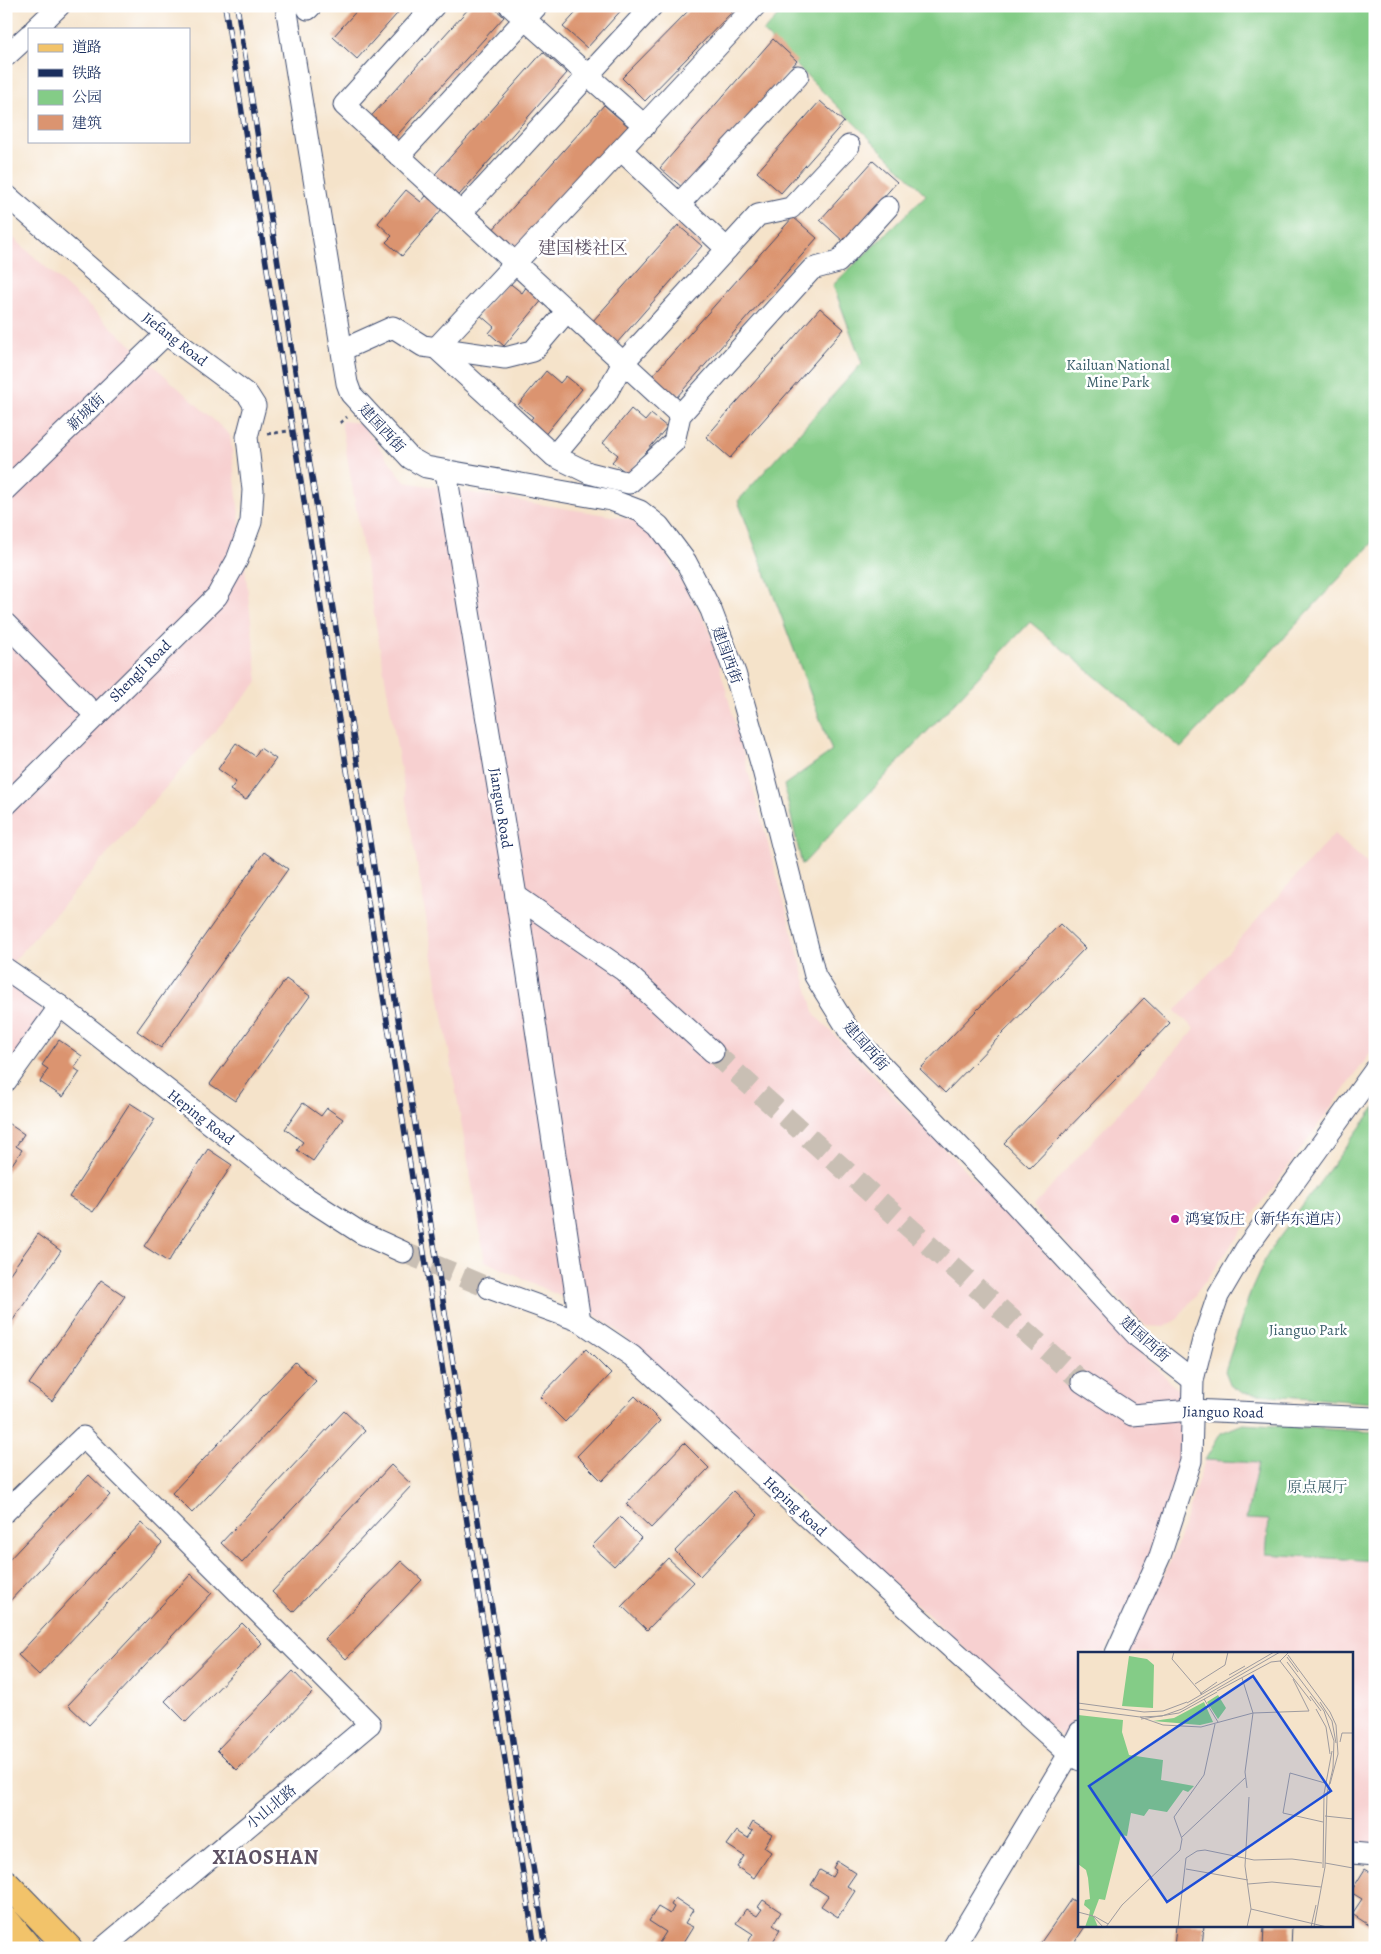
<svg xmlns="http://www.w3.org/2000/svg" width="1381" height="1954" viewBox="0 0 1381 1954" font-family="Alegreya,'Noto Serif SC',serif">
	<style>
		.built { fill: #f7d0d0 }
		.green { fill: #84cc87; stroke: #507e72 }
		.building { fill: #db9470 }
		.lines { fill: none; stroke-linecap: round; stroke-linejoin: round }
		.minor-tunnel { stroke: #c9bfb4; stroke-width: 21; stroke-dasharray: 21 11; stroke-linecap: butt }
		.minor-casing { stroke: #3c4a6e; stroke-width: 23 }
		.major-casing { stroke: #3c4a6e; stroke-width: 28 }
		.path { stroke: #3c4a6e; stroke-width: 3; stroke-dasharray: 4 4; stroke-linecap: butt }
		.minor { stroke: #fff; stroke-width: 21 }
		.major { stroke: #f2c36a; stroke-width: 26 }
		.rail-casing { stroke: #1b2f5e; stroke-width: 5.5 }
		.rail { stroke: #fff; stroke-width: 4; stroke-dasharray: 11; stroke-linecap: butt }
		.poi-dot { fill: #b5179e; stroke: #fff; stroke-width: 2 }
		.labels { text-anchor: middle; stroke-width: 5; stroke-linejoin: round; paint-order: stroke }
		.street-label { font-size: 15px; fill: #1b2f5e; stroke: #fff }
		.park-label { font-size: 15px; fill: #3a5e6a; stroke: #fff }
		.poi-label { font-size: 15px; fill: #1b2f5e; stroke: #fff; text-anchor: start }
		.quarter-label { font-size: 18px; fill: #5e5264; stroke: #fff }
		.district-label { font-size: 20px; font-weight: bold; letter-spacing: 1px; fill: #5e5264; stroke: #fff }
		.inset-road { fill: none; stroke: #9e9b9f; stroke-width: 1 }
		.view { fill: #1d4ed8; fill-opacity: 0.15; stroke: #1d4ed8; stroke-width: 2.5 }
		.inset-edge { fill: none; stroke: #1b2f5e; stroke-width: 2.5 }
	</style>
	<rect width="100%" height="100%" fill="#fff"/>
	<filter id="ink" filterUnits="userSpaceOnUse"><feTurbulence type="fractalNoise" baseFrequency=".02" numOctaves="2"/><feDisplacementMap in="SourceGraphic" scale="10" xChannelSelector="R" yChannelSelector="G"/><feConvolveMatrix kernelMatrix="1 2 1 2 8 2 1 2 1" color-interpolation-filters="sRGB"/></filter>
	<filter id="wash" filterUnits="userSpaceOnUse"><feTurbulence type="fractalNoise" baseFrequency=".0096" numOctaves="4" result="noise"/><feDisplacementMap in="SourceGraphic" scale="20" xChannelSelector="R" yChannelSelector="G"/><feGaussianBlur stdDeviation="1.12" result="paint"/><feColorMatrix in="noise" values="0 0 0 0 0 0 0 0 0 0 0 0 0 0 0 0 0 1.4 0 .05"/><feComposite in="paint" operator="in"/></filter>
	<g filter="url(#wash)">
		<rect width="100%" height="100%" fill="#f5e3ca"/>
		<g class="built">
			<polygon points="6,231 230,435 258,682 6,970"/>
			<polygon points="341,421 361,423 405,482 636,520 659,542 709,628 815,1015 1185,1397 1184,1453 1149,1561 1105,1653 1080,1653 1080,1707 1064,1739 616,1329 583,1307 485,1261"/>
			<polygon points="1334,834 1368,864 1375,856 1375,1047 1177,1320 1164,1327 1146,1326 1032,1207 1195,1029 1175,1011"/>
			<polygon points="6,982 58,1022 6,1094"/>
			<polygon points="1205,1460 1258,1463 1246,1519 1269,1520 1266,1554 1375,1561 1375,1850 1352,1848 1352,1653 1128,1653 1175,1551"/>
		</g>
		<g class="green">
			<polygon points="787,6 1375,6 1375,540 1181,748 1030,622 802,865 784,785 832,751 738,501 862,363 833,285 926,195 763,32"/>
			<polygon points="1375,1107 1375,1403 1243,1393 1231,1386 1225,1371 1250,1293 1268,1253"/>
			<polygon points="1243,1424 1375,1432 1375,1561 1266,1554 1269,1520 1246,1519 1258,1463 1205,1460 1221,1433"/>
		</g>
		<g id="blocks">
			<g class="building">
				<polygon points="361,6 404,6 357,59 333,37"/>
				<polygon points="471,6 492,6 504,17 389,144 365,123"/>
				<polygon points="582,6 625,6 587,48 563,27"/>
				<polygon points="693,6 738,6 645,101 622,78"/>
				<polygon points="773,39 797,61 684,189 660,168"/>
				<polygon points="543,52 567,73 453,202 429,181"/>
				<polygon points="820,101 844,122 781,193 757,172"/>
				<polygon points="604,105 628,126 514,254 490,233"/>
				<polygon points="873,161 897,182 844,242 820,220"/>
				<polygon points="406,190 421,202 426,196 442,209 402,256 386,242 392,236 378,223"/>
				<polygon points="793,217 817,238 676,398 652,376"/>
				<polygon points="678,225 702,246 616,344 592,322"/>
				<polygon points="507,281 522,293 527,286 543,299 504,346 489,333 494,327 480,315"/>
				<polygon points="820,308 844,329 730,458 706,437"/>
				<polygon points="546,371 560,383 566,376 582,389 543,437 527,424 533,417 518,405"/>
				<polygon points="631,409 645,421 651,414 667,427 628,474 612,462 618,455 603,443"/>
				<polygon points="236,743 255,756 260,748 276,759 246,800 230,790 236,782 218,769"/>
				<polygon points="264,852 288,869 161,1048 137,1031"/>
				<polygon points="1060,924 1085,948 945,1093 920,1069"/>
				<polygon points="286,979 310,996 235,1101 210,1084"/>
				<polygon points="1144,998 1170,1023 1030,1168 1004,1143"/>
				<polygon points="59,1040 82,1056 74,1068 80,1072 63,1097 40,1082 48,1069 42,1065"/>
				<polygon points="130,1103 155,1119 93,1212 69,1197"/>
				<polygon points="303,1103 321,1116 327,1108 343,1119 313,1161 297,1150 303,1142 285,1129"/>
				<polygon points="6,1122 24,1134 16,1146 22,1150 6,1173"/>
				<polygon points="208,1149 232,1165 168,1262 144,1246"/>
				<polygon points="38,1234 61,1251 6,1330 6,1279"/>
				<polygon points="101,1280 125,1296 52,1401 29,1384"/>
				<polygon points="586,1349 611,1374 565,1422 540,1397"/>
				<polygon points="295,1362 316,1381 192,1513 172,1493"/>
				<polygon points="635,1396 660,1421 602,1481 577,1456"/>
				<polygon points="344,1411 365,1431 242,1563 221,1543"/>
				<polygon points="684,1443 709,1468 651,1528 626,1504"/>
				<polygon points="391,1465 412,1485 293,1612 272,1592"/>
				<polygon points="89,1475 110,1495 6,1605 6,1563"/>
				<polygon points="733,1491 758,1515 700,1576 675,1551"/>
				<polygon points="620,1517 641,1538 614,1566 592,1546"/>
				<polygon points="141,1523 162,1543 39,1675 18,1655"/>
				<polygon points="668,1558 694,1582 647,1630 622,1606"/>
				<polygon points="401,1561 422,1580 346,1659 325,1639"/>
				<polygon points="191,1574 212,1593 89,1725 68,1705"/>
				<polygon points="242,1623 262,1643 186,1722 165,1701"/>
				<polygon points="293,1671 313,1692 237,1770 217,1750"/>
				<polygon points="753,1822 772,1834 764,1847 771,1852 754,1878 737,1867 744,1856 727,1845 737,1831 748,1838 753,1831 749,1829"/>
				<polygon points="837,1861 856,1873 847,1886 855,1891 838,1917 821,1906 828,1896 811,1885 820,1870 832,1877 836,1870 833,1868"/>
				<polygon points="1365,1869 1375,1875 1375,1929 1352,1914 1362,1899 1352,1893 1352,1890"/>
				<polygon points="675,1898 693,1910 685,1923 693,1927 680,1948 666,1948 659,1943 666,1932 649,1921 658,1907 670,1914 674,1907 671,1905"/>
				<polygon points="1071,1899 1080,1905 1080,1925 1086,1925 1071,1948 1037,1948"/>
				<polygon points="763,1900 781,1912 773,1925 780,1930 769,1948 751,1948 746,1945 753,1934 736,1923 746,1909 757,1916 762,1909 758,1907"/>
				<polygon points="1176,1925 1204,1925 1202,1948 1174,1948"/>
				<polygon points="1264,1925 1292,1925 1291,1948 1263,1948"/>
			</g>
		</g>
	</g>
	<g filter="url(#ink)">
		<use href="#blocks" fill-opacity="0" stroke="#3c4a6e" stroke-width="1"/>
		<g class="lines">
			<g class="minor-tunnel">
				<polyline points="713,1052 1082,1382"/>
				<polyline points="403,1252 489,1288"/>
			</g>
			<defs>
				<g id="minor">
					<polyline points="286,6 347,383 351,394 410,458 426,467 611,500 640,511 659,526 686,562 711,610 735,673 763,770 815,976 851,1034 1013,1202 1139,1338 1193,1380"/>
					<polyline points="434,6 344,105 680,415"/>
					<polyline points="510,6 645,126"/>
					<polyline points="755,6 436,348 554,456 589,473 629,483 674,442 680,415 812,269 838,262 888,207"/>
					<polyline points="308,9 311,6"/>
					<polyline points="35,29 59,6"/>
					<polyline points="6,56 29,35"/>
					<polyline points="621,150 727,249"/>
					<polyline points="399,156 537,6"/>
					<polyline points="6,195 166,334 248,395 255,406 247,437 253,490 251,522 237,560 217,596 6,805"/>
					<polyline points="679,204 798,76"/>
					<polyline points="461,213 652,6"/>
					<polyline points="342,350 393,327 423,346 505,358 533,351 567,311"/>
					<polyline points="554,456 606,394 623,363 758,215 791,208 849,146"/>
					<polyline points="446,472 516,896 580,1321"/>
					<polyline points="6,489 166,334"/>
					<polyline points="6,624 96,716"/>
					<polyline points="516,896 623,970 713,1052"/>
					<polyline points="6,969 60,1006 299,1193 361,1233 403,1252"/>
					<polyline points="6,1081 60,1006"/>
					<polyline points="489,1288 580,1321 632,1356 908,1609 1069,1754 1080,1760"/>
					<polyline points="1082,1382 1132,1415 1191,1410 1375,1418"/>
					<polyline points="6,1511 83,1437 370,1724 103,1948"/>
					<polyline points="1116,1653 1160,1556 1191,1461 1193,1380 1203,1340 1218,1296 1245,1250 1375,1070"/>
					<polyline points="1352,1853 1375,1855"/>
					<polyline points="953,1948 1069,1754 1080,1732"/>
				</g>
				<g id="major">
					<polyline points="6,1883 69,1948"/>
					<polyline points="6,1920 29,1948"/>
				</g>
			</defs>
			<use href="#minor" class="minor-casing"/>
			<use href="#major" class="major-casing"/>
			<g class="path">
				<polyline points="340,423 347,417"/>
				<polyline points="267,434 289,431"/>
			</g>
			<use href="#minor" class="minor"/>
			<use href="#major" class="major"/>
			<defs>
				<g id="rail">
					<polyline points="225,6 535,1948"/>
					<polyline points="237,6 546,1948"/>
				</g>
			</defs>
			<use href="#rail" class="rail-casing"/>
			<use href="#rail" class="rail"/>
		</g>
	</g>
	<circle class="poi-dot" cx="1175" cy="1219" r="5"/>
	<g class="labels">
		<g class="street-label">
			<text transform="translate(175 339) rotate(38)" y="5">Jiefang Road</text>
			<text transform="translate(86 412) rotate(-44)" y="5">新城街</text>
			<text transform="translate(382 428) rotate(47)" y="5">建国西街</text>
			<text transform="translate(727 655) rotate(70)" y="5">建国西街</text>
			<text transform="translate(140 671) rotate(-45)" y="5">Shengli Road</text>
			<text transform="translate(501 808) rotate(81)" y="5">Jianguo Road</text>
			<text transform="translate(866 1046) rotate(49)" y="5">建国西街</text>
			<text transform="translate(201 1117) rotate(38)" y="5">Heping Road</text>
			<text transform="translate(1145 1339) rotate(42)" y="5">建国西街</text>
			<text transform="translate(1223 1412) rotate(1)" y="5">Jianguo Road</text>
			<text transform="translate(795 1506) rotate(43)" y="5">Heping Road</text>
			<text transform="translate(271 1807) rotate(-40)" y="5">小山北路</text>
		</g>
		<g class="park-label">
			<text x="1118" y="370">Kailuan National<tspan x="1118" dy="17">Mine Park</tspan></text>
			<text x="1308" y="1335">Jianguo Park</text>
			<text x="1317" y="1492">原点展厅</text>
		</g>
		<g class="poi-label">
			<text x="1185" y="1224">鸿宴饭庄（新华东道店）</text>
		</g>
		<g class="quarter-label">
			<text x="583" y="254">建国楼社区</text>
		</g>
		<g class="district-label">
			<text x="266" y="1864">XIAOSHAN</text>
		</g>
	</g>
	<g transform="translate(1078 1652)">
		<rect width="275" height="275" fill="#f5e3ca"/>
		<path d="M51,4L69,7L76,13L75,56L44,54ZM140,43L148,56L140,67L129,50ZM126,50L135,70L122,73L75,69L96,66ZM0,63L45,68L44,80L51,103L85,108L83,128L116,134L110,140L105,138L89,160L71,157L66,164L53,161L49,184L43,183L27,248L21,247L15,263L20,275H7L11,264L12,258L6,253L7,248L12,247L10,226L8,218L0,212Z" fill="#84cc87"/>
		<path class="inset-road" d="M96,0L94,7L124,42M210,3L252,60L258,73L260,102L252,132M209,5L220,20M202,9L233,49M209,10L246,59L256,89L255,116L249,142L247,215L236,275M151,23L167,14M164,26L175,61L167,120L169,136M117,32L147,13L150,0M139,39L193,10L202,9L211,0M122,42L139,30M232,44L243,59M126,47L140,70M242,50L254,69L258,91M0,51L66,60L85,59L109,50M109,51L196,0M0,57L62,65L84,64L104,57L202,0M238,57L248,75L252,102M62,65L85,73L123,75L175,61L231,59L215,27M63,67L101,61L139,40M262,90L264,81H275M247,164L275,167M245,170L205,161L212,121L247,131M104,185L167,126M247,211L275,216M245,216L246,142L254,99M108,217L170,228M170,232L194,230L243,235M173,257L249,275M0,260L15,264L25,275M16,264L30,272M28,275L44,253L102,198L104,187L96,165L126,123L137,72M100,275L108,206L119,199L127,198L176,208L214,207L244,211M169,275L173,257L167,214L171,145M233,275L238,253"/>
		<path class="view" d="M175,24L253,139L89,250L11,134Z"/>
		<rect width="275" height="275" class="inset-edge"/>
	</g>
	<rect width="1381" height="1954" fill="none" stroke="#fff" stroke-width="25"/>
	<rect x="28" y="28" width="162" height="115" fill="#ffffff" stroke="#a4acbf"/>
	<rect x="38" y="44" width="25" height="8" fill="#f2c36a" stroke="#a4acbf"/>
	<text x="72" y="52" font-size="15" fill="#1b2f5e">道路</text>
	<rect x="38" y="69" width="25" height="8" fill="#1b2f5e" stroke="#a4acbf"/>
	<text x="72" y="78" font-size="15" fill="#1b2f5e">铁路</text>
	<rect x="38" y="90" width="25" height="15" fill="#84cc87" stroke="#a4acbf"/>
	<text x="72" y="102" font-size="15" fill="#1b2f5e">公园</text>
	<rect x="38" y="115" width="25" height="15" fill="#db9470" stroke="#a4acbf"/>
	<text x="72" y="128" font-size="15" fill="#1b2f5e">建筑</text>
</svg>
